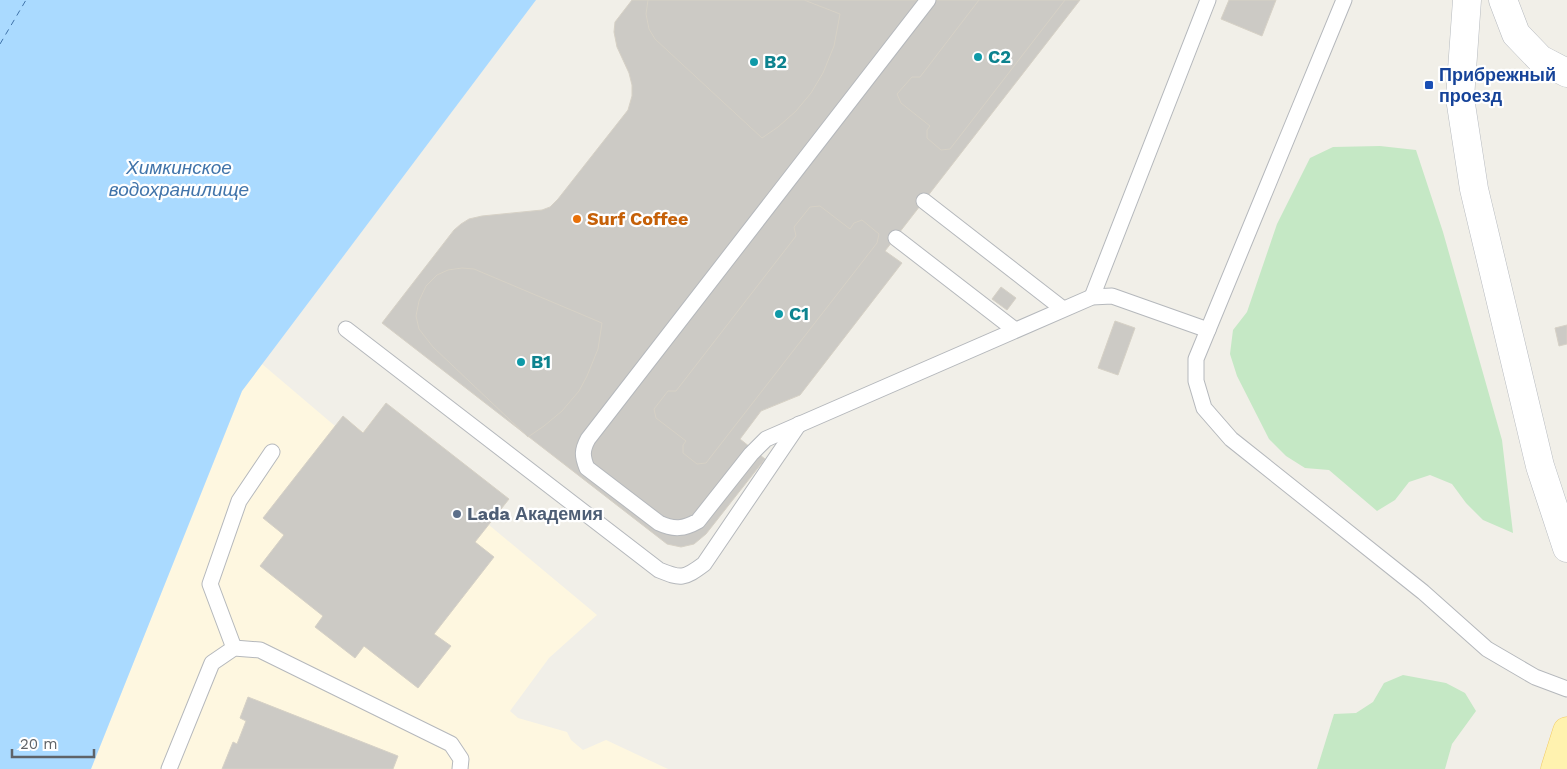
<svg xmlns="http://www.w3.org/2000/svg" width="1567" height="769" viewBox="0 0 1567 769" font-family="'Work Sans',sans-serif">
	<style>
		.commercial { fill: #fef7e0 }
		.green { fill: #c5e8c5 }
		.water { fill: #aadaff }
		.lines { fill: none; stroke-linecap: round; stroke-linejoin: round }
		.ferry { stroke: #4174aa; stroke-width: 1; stroke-dasharray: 6 5; stroke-linecap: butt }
		.building { fill: #cccac5; stroke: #d6d1c6 }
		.lane-casing { stroke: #b5b8bc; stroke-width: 17 }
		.secondary-casing { stroke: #b6babf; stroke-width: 29 }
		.primary-casing { stroke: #f2c960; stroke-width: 29 }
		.lane { stroke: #fff; stroke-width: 15 }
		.secondary { stroke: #fff; stroke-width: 28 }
		.primary { stroke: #fff2af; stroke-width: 28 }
		.culture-dot { fill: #0f9aa8; stroke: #fff; stroke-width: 2 }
		.transit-dot { fill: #1a4fb4; stroke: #fff; stroke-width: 2 }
		.food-dot { fill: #e8710a; stroke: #fff; stroke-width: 2 }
		.service-dot { fill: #5c6f8a; stroke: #fff; stroke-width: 2 }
		.labels { text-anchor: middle; stroke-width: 4.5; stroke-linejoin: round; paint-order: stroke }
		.culture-label { font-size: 18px; font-weight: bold; fill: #0d838f; stroke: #fff; text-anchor: start }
		.transit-label { font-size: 18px; font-weight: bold; fill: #164399; stroke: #fff; text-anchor: start }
		.food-label { font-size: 18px; font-weight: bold; fill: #c56008; stroke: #fff; text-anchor: start }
		.service-label { font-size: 18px; font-weight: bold; fill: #4e5e75; stroke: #fff; text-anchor: start }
		.water-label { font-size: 19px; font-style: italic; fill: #4174aa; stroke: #fff }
	</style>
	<rect width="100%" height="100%" fill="#f1efe8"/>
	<polygon class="commercial" points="262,364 335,426 343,416 363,432 386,403 509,499 489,525 597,615 549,658 510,711 518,718 567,732 571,740 583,750 606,740 668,769 91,769 242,391"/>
	<g class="green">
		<polygon points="1380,146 1416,150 1443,232 1502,440 1513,533 1483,520 1466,503 1452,484 1430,475 1409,482 1395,500 1377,511 1329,470 1305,468 1286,456 1269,439 1237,376 1230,354 1233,330 1247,312 1277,224 1310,158 1333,147"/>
		<polygon points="1403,675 1446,683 1465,693 1476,711 1452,744 1445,769 1317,769 1334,714 1356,713 1373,702 1384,683"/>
	</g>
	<polygon class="water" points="0,0 536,0 242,391 91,769 0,769"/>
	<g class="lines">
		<polyline class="ferry" points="0,44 26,0"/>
	</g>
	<g class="building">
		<polygon points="632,0 1080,0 885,251 902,263 800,395 761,411 740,439 765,459 706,534 694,544 681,547 667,544 382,323 454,230 461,224 469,219 482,216 542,210 550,207 558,199 628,110 632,96 632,85 629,73 617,47 614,32 615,22"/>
		<polygon points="648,0 804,0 840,14 834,46 823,73 811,93 796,111 778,127 762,138 655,39 649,29 646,14"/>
		<polygon points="979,0 1065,0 950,149 941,150 927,138 927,130 930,126 901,103 897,94 912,77 920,77"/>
		<polygon points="1229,0 1276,0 1262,36 1221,19"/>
		<polygon points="820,206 850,229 854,223 862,220 879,234 877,243 706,463 697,464 683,453 683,445 686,441 656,418 654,409 668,391 676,391 796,236 794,227 810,207"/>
		<polygon points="462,268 474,269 602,323 598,349 587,376 579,391 562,411 544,426 528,437 433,347 419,329 416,316 419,301 426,286 437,275 448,270"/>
		<polygon points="1001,287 1016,298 1007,310 992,299"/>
		<polygon points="1115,321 1135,328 1118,375 1098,368"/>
		<polygon points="1567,325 1567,344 1559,346 1555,328"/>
		<polygon points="386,403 509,499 475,542 494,557 434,634 451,646 418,688 364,646 355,658 315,627 323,616 260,566 284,535 263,518 343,416 363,433"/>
		<polygon points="248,697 398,756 393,769 222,769 233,742 237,744 246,721 240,718"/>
	</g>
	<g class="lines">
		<defs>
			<g id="lane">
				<path d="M928,0L588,439C582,450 582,456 587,468L659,523C674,530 684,529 698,521L751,454L766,439L1092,297L1112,296L1208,330"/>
				<polyline points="1344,0 1196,359 1196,381 1204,408 1231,439 1423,592 1487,649 1535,677 1567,689"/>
				<polyline points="924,201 1063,309"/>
				<polyline points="896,238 1015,330"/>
				<polyline points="1092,297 1208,0"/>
				<path d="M346,329L659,570C681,579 684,579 704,564L799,424"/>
				<polyline points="234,648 210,584 239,501 272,452"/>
				<polyline points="169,769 212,663 234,648 260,650 451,744 461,759 460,769"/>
			</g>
			<g id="secondary">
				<polyline points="1467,0 1460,98 1474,189 1540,466 1567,548"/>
				<polyline points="1503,0 1516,34 1540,59 1567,73"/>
			</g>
			<polyline id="primary" points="1555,769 1567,731"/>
		</defs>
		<use href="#lane" class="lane-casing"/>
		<use href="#secondary" class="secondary-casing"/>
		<use href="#primary" class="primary-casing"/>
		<use href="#lane" class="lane"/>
		<use href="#secondary" class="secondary"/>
		<use href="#primary" class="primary"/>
	</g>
	<g class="culture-dot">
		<circle cx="978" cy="57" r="5"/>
		<circle cx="754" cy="62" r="5"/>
		<circle cx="779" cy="314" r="5"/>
		<circle cx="521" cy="362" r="5"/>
	</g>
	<rect class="transit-dot" x="1424" y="80" width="10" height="10" rx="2.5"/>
	<circle class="food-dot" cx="577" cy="219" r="5"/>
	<circle class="service-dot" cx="457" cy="514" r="5"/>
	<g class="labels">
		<g class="culture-label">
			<text x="988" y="63">C2</text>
			<text x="764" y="68">B2</text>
			<text x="789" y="320">C1</text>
			<text x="531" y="368">B1</text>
		</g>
		<g class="transit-label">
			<text x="1439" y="81">Прибрежный<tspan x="1439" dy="21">проезд</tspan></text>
		</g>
		<g class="food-label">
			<text x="587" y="225">Surf Coffee</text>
		</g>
		<g class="service-label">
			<text x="467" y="520">Lada Академия</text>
		</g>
		<g class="water-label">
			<text x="179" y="174">Химкинское<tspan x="179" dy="22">водохранилище</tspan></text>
		</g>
	</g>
	<path d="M12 749v8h82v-8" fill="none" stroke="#5f6368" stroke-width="2.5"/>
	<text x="20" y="749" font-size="15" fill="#5f6368" stroke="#ffffff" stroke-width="4" paint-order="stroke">20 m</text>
</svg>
